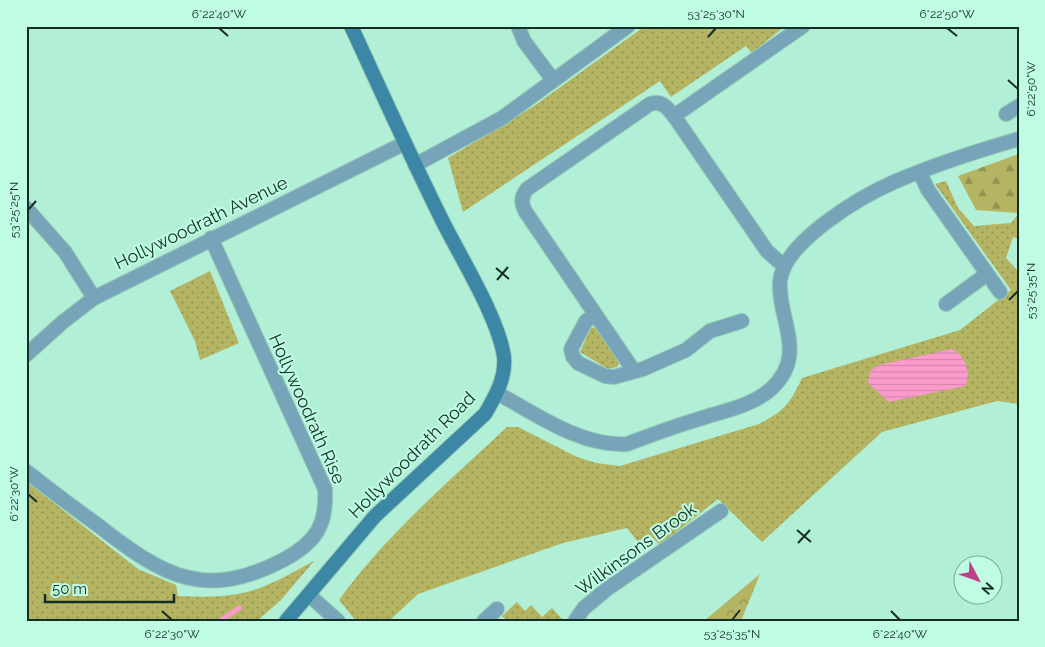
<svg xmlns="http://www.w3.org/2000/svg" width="1045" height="647" viewBox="0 0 1045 647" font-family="Raleway,sans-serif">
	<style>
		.grass { fill: url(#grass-dots) }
		.forest { fill: url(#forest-firs) }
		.park { fill: url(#park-crowns) }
		.water { fill: url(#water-rules) }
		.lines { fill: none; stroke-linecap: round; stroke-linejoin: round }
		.stream { stroke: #fb9bcc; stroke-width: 5 }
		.minor-casing { stroke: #95ccb7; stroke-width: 16 }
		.secondary-casing { stroke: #95ccb7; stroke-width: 16 }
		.minor { stroke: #78a4ba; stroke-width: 14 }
		.secondary { stroke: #3d87a6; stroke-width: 14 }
		.ticks { fill: none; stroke: #152e25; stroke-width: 2 }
		.labels { text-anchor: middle; stroke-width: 4; stroke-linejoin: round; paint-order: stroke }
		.street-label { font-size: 18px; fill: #152e25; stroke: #befce4 }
		.neatline { fill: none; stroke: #152e25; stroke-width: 2 }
		.ticks-label { font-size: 12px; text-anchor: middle; fill: #152e25 }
	</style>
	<defs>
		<pattern id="grass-dots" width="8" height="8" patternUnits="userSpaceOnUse" patternTransform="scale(1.25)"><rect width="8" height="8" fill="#b4b463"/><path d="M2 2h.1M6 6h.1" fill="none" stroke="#919351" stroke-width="1.8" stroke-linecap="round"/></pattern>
		<pattern id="forest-firs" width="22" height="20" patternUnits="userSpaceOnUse" patternTransform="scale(1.25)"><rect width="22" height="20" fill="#b4b463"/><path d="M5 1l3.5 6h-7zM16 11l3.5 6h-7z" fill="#919351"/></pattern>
		<pattern id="park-crowns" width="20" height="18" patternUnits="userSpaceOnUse" patternTransform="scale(1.25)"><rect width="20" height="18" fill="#b4b463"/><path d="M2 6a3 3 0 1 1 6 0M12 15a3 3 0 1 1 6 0" fill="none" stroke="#919351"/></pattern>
		<pattern id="water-rules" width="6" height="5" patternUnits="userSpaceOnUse" patternTransform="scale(1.25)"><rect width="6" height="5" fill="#fb9bcc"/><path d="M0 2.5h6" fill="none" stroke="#d686af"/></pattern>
	</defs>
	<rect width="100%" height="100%" fill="#b1efd7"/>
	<g class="grass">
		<polygon points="645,26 785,26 752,53 746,46 671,97 660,81 463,212 448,158 534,106"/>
		<path d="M946,181L958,208L974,226L1011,223L1019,213V239L1013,237L1006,258L1019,272V404L997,401L882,432L762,542L718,499L660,545L650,535L638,542L627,528L563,543L418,594L389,621H356L339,600C387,534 448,482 507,427H518L577,457L596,463L620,466L759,424C784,411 790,404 802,378L960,330L1011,290L935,184Z"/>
		<polygon points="210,271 239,343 200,360 195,341 170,291"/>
		<polygon points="596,327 620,362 617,367 608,369 580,352 591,328"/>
		<path d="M26,481L138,569L176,585L178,596C201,597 224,598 247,592C270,586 293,572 314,561L281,600L257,621H26Z"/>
		<polygon points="517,602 525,611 531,605 542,617 552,608 564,621 507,621 502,616"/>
	</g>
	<polygon class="forest" points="1019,154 1019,213 976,210 958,176"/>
	<polygon class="park" points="760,574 741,621 704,621"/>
	<path class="water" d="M952,349C965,356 972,372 965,386L889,402L868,383L870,371L879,365Z"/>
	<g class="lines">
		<polyline class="stream" points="220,621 239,608"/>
		<defs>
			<g id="minor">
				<polyline points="518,26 524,41 553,80"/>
				<polyline points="1006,114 1019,106"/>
				<polyline points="674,116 767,251 778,261 785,264"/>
				<polyline points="415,165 502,118 628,26"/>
				<polyline points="920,173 928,190 1000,292"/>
				<polyline points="26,208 65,252 94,298"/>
				<polyline points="946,304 987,274"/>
				<polyline points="595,315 586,321 571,349 573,357 578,363 605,376 614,377 643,369 686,350 710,331 742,321"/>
				<polyline points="26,355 64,321 94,298 405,143"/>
				<path d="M634,371L525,211C521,202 521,197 527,189L650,104C661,100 667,107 674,116L803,26"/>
				<path d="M497,393C536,414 581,447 627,444C651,435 675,426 699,419C723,411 752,406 771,389C809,354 777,319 780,281C784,242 860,197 894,182C934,165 977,151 1019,139"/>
				<path d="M26,471C50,490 74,508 99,526C164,577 206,601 285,559C316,542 327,525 325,489L211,238"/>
				<polyline points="309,595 338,621"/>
				<polyline points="484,621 497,609"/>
				<polyline points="575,621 584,608 607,589 721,511"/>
			</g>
			<path id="secondary" d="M286,621L375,516L485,414C495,397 506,378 504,357C499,320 463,261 445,226C412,160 382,93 351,26"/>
		</defs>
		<use href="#minor" class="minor-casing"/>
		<use href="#secondary" class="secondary-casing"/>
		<use href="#minor" class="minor"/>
		<use href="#secondary" class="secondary"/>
	</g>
	<path class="ticks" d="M219,28L228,36M947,28L957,36M708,37L716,28M1008,80L1018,89M28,210L36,201M496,268L509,279M497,280L508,267M1009,300L1018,291M28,494L37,502M797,530L811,542M798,543L810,530M162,611L172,620M891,611L900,620M732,620L740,610"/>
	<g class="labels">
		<g class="street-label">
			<text transform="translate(201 223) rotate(-26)" y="6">Hollywoodrath Avenue</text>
			<text transform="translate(307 409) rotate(66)" y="6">Hollywoodrath Rise</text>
			<text transform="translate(412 455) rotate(-45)" y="6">Hollywoodrath Road</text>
			<text transform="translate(636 549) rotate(-36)" y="6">Wilkinsons Brook</text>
		</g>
	</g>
	<rect width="1045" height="647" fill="none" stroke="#befce4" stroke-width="55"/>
	<g transform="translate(978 580) rotate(131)"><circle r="24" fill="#befce4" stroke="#7aaa98"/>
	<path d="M0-4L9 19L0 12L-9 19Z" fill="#c03f89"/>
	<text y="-8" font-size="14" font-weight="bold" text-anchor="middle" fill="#152e25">N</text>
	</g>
	<path d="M45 594v8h129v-8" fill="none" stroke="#152e25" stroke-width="2.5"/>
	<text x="52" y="594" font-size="15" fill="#152e25" stroke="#befce4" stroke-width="4" paint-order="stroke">50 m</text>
	<rect x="28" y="28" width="990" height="592" class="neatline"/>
	<g class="ticks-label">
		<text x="219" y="18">6°22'40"W</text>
		<text x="716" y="18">53°25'30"N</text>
		<text x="947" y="18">6°22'50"W</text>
		<text transform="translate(1031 89) rotate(-90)" y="4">6°22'50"W</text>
		<text transform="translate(14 210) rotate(-90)" y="4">53°25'25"N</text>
		<text transform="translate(1031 291) rotate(-90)" y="4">53°25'35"N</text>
		<text transform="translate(14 494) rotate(-90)" y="4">6°22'30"W</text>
		<text x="172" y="638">6°22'30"W</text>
		<text x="732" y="638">53°25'35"N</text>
		<text x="900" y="638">6°22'40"W</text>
	</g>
</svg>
